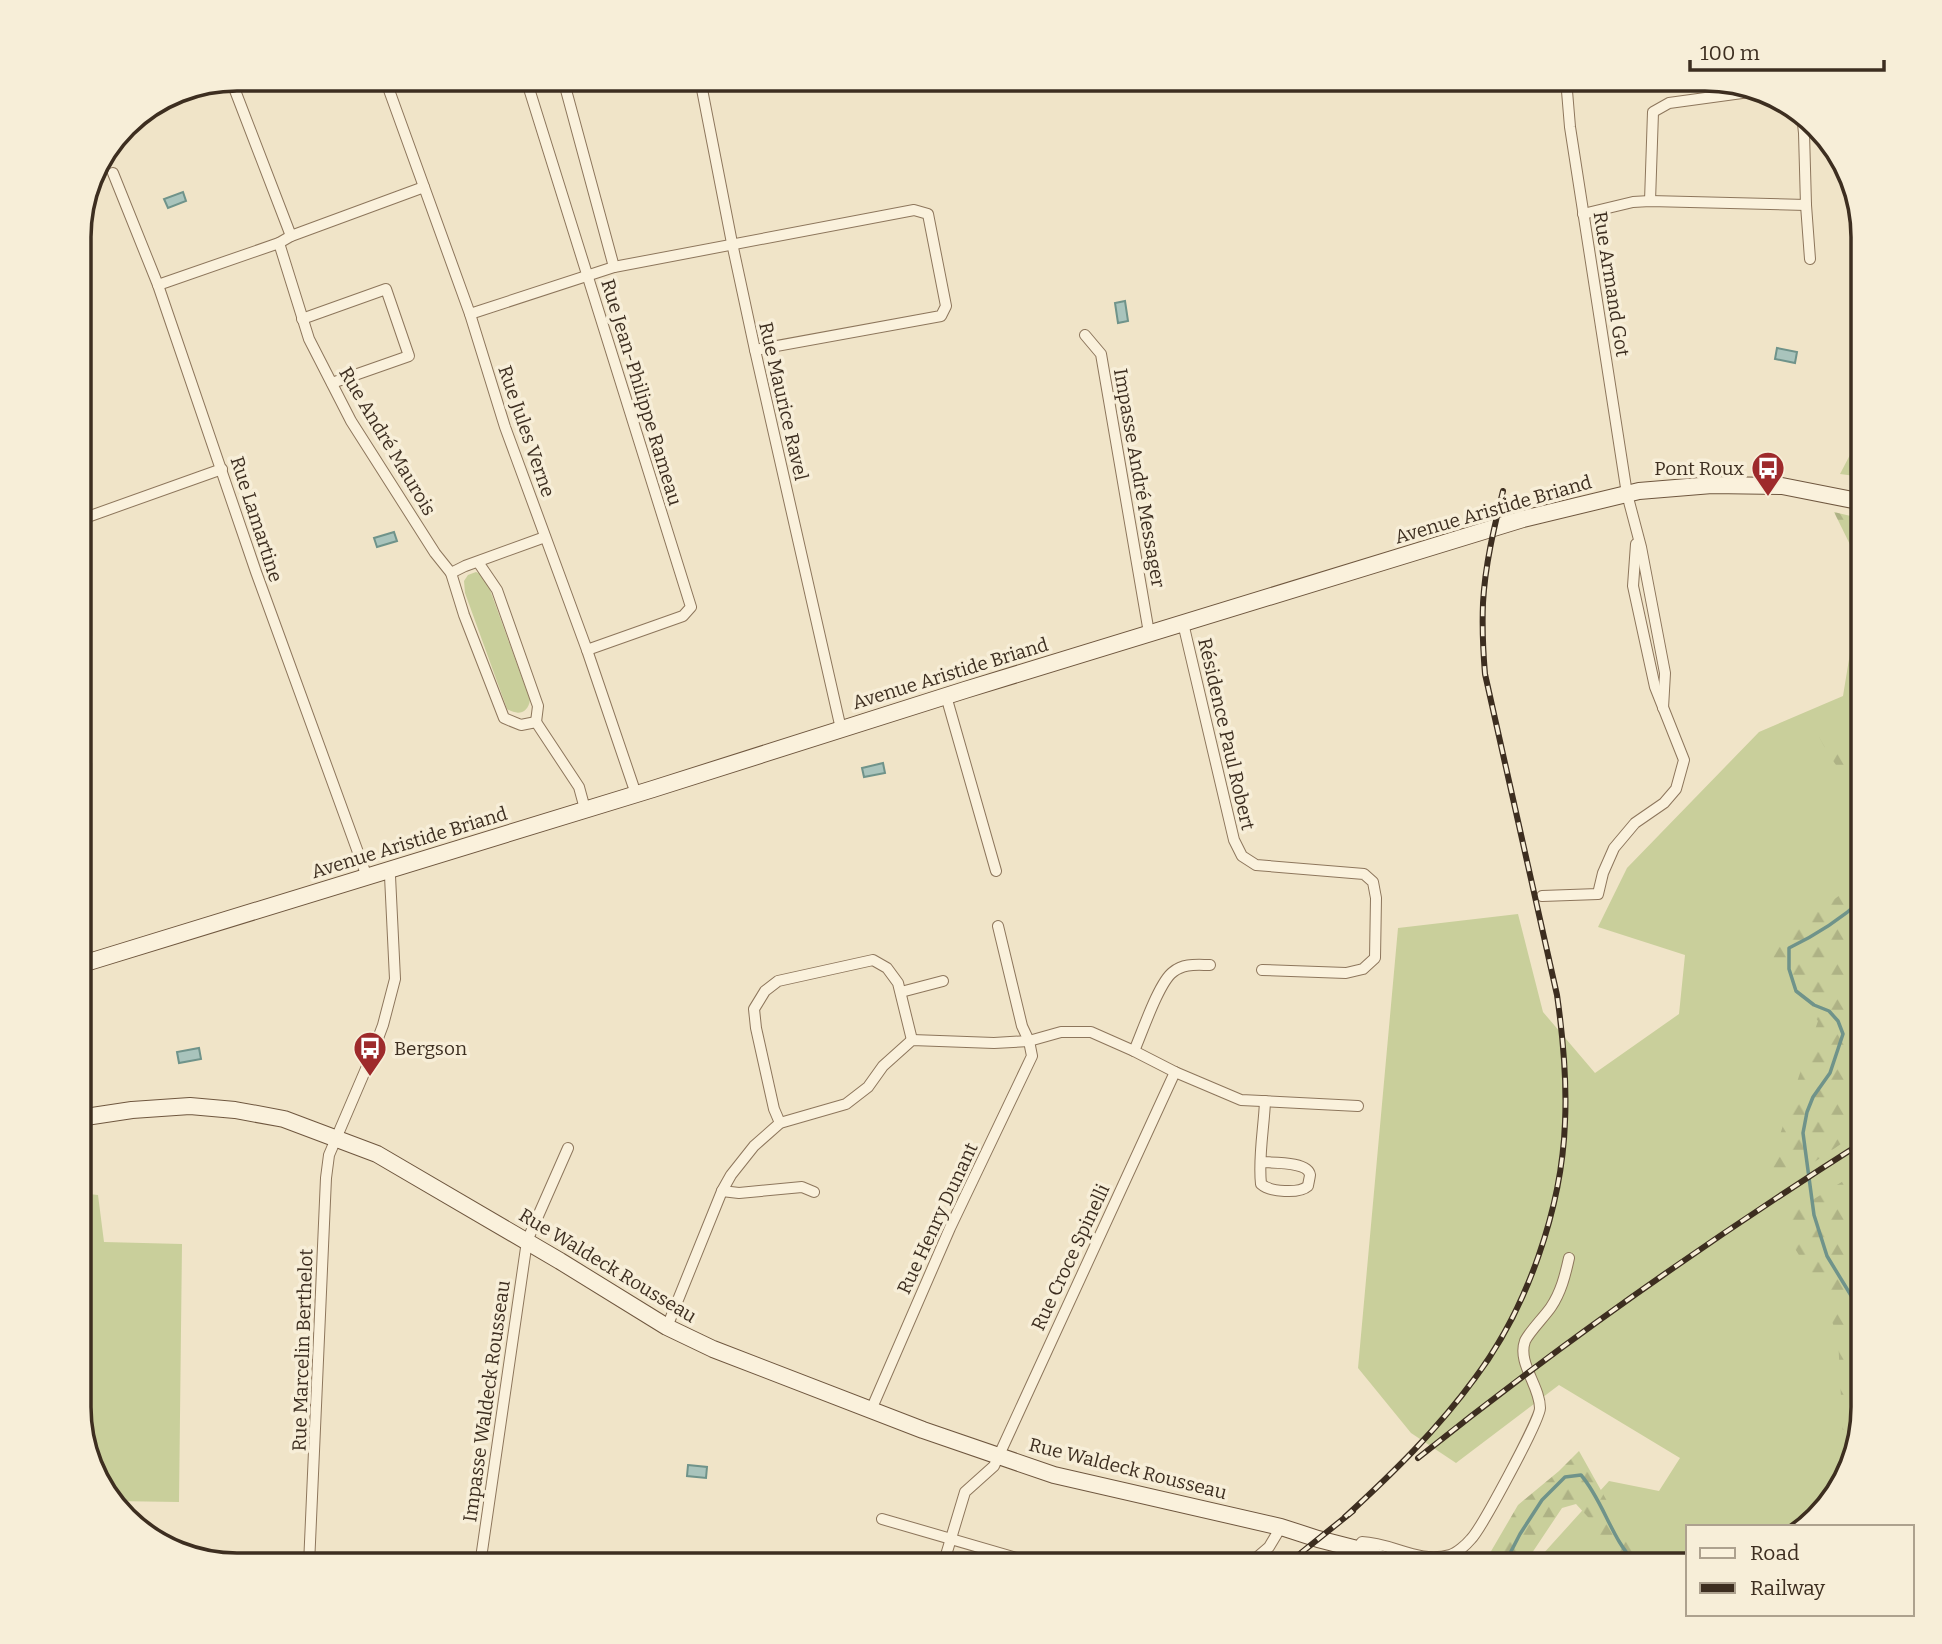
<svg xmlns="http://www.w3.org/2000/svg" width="1942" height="1644" viewBox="0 0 1942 1644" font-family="Bitter,serif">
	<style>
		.grass { fill: #c9cf9b }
		.forest { fill: url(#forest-firs) }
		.water { fill: #a9c4bc; stroke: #6f938a; stroke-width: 2 }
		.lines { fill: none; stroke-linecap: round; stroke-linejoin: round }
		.stream { stroke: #6f938a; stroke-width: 3.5 }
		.street-casing { stroke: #8d765c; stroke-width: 12 }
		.secondary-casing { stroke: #6f573f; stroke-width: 18 }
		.street { stroke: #faf1dc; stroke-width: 10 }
		.secondary { stroke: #faf1dc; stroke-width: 16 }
		.rail-casing { stroke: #3d2e20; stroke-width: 6 }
		.rail { stroke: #f7eed8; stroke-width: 3.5; stroke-dasharray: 10; stroke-linecap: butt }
		.labels { text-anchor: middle; stroke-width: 7; stroke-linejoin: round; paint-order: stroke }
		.street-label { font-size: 19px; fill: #3d2e20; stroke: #f7eed8 }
		.poi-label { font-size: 19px; fill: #3d2e20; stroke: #f7eed8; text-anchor: end }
		.rim { fill: none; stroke: #3d2e20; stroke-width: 3.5 }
	</style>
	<defs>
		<pattern id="forest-firs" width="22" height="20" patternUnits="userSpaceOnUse" patternTransform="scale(1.75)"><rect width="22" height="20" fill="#c9cf9b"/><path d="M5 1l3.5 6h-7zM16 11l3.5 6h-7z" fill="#aeb285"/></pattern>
	</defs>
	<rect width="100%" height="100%" fill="#f0e4c8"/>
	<g class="grass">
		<path d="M476,572L485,576L530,700C528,713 518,716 507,709L465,593L464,581L468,575Z"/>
		<polygon points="1862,580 1863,1086 1850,1134 1863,1171 1863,1407 1851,1467 1824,1512 1802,1527 1688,1527 1688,1565 1533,1565 1609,1481 1659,1491 1680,1458 1559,1385 1456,1463 1411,1433 1358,1368 1398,928 1518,914 1543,1012 1595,1073 1679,1014 1685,955 1598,927 1627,868 1759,732 1843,696"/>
		<polygon points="79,1193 98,1195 104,1242 182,1244 179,1502 113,1501 95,1477 79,1417"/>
	</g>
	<g class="forest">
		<polygon points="1863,430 1863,477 1840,474"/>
		<polygon points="1834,512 1863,519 1863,571"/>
		<polygon points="1816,731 1835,740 1848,772 1863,771 1863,804 1827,752"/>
		<polygon points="1863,878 1863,1129 1782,1184 1768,1172 1799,1076 1818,1021 1773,966 1774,935 1817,912"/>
		<polygon points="1863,1169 1863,1407 1851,1467 1845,1478 1838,1337 1818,1286 1778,1221"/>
		<polygon points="1579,1451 1635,1551 1651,1565 1597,1565 1598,1528 1576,1504 1562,1508 1524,1565 1483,1565 1518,1505 1559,1471"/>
	</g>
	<g class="water">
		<polygon points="183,192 186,201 168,208 164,199"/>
		<polygon points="1125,301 1128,321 1118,323 1115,303"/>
		<polygon points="1777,348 1797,352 1795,363 1775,359"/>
		<polygon points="394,532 397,541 377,547 374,538"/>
		<polygon points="883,763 885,773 864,777 862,768"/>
		<polygon points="199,1048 201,1059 179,1063 177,1052"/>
		<polygon points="688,1465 707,1467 706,1478 687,1476"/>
	</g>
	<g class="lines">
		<g class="stream">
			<path d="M1861,1420L1862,1382L1855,1302L1827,1256L1814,1215L1803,1133L1807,1112L1813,1097L1830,1073L1843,1034L1838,1021L1829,1011L1814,1005L1796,991L1789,969V948C1816,935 1841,919 1863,899"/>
			<path d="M1504,1565L1520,1534L1542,1500L1565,1477L1581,1475C1604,1502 1611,1539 1637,1565"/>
		</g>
		<defs>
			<g id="street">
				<polyline points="385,79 470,314 505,427 587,650 636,794"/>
				<polyline points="526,79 691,607 683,616 587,650"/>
				<polyline points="563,79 614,267"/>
				<polyline points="700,79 732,243 755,350 841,729"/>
				<polyline points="1566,79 1570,127 1627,494 1641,547 1665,673 1663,708"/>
				<polyline points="231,80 291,236"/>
				<polyline points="113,173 158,285 256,572 367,877"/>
				<polyline points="1650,201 1653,112 1669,103 1764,90"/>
				<polyline points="1806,205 1810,259"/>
				<polyline points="1583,214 1633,202 1650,201 1806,205 1804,133 1802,114"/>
				<polyline points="279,243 309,339 351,421 435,553 451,573 465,566 545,537"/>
				<polyline points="158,285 279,243 291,236 424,187"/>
				<polyline points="470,314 614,267 914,210 928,214 946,306 941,316 755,350"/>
				<polyline points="302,319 386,289 409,356 332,383"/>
				<polyline points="1085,335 1101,354 1149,633"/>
				<polyline points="79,520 222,469"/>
				<polyline points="478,562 497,590 538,706 536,722"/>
				<polyline points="451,573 464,615 504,718 521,725 536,722 579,787 585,809"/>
				<polyline points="1183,623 1234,840 1242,856 1256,865 1364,874 1373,882 1376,898 1375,958 1363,969 1346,973 1262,970"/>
				<polyline points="946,696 996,871"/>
				<polyline points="1542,896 1598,894 1603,873 1614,848 1635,823 1664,803 1676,789 1684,760 1655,687 1633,586 1636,544"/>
				<polyline points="901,992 943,981"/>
				<path d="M1134,1051C1142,1033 1159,982 1173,972C1184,963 1197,965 1210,965"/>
				<polyline points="780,1123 774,1109 756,1028 754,1009 765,991 778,981 873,960 887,968 898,983 912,1040"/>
				<path d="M1261,1162C1272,1163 1308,1161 1310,1175C1310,1176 1308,1185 1308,1186C1299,1194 1270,1192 1261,1184C1258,1157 1264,1128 1265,1101"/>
				<polyline points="722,1191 739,1193 802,1187 814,1192"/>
				<polyline points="667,1327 722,1191 731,1175 754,1146 780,1123 846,1104 868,1087 883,1066 912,1040 994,1043 1029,1041 1061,1032 1091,1032 1134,1051 1175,1072 1241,1100 1358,1106"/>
				<polyline points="871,1410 950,1228 1032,1056 1029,1041 1022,1026 998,926"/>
				<polyline points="882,1519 1027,1561 1029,1565"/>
				<path d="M1357,1549L1362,1542C1393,1543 1418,1564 1450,1555C1457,1553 1466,1545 1471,1539C1481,1529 1540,1420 1540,1408C1540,1386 1517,1363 1525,1341C1529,1332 1545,1316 1551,1307C1561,1292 1565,1276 1569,1258"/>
				<polyline points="309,1565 326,1178 329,1155 371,1057 383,1025 395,979 390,876 388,870"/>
				<polyline points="480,1565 527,1241 568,1148"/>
				<polyline points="943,1565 965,1492 994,1466 1175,1072"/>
				<polyline points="1248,1565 1269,1547 1281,1527"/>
			</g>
			<g id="secondary">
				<polyline points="79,965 653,789 965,690 1523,519 1639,491 1712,485 1782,486 1863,502"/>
				<polyline points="79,1118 132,1110 190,1106 235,1110 284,1119 377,1154 560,1261 667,1327 713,1349 923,1430 1054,1475 1281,1527 1318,1539 1357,1549 1397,1565"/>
			</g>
		</defs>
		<use href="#street" class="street-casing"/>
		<use href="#secondary" class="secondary-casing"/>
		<use href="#street" class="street"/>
		<use href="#secondary" class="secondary"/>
		<defs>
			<g id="rail">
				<path d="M1418,1458C1560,1344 1709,1240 1863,1142"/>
				<path d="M1345,1517C1392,1474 1437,1430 1475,1378C1527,1309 1562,1208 1565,1122C1567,1079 1563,1037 1557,995L1485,674C1483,650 1482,627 1483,603C1485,565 1494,528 1503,491"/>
				<polyline points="1286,1565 1353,1511"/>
			</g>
		</defs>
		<use href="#rail" class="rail-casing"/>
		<use href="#rail" class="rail"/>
	</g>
	<defs>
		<symbol id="bus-pin" viewBox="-11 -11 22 30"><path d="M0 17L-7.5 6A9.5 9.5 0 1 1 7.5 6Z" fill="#9e2a2b" stroke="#f7eed8"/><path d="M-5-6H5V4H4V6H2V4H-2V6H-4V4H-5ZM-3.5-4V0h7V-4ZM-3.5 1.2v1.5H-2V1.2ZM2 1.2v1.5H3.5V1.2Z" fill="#fff"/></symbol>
	</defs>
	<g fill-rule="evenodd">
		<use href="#bus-pin" x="1749" y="449" width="38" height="52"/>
		<use href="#bus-pin" x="351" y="1029" width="38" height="52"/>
	</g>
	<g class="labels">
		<g class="street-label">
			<text transform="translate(1612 284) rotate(81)" y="7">Rue Armand Got</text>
			<text transform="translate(642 392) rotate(73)" y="7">Rue Jean-Philippe Rameau</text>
			<text transform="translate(784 401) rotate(77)" y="7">Rue Maurice Ravel</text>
			<text transform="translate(527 431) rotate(71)" y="7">Rue Jules Verne</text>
			<text transform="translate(388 441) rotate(59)" y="7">Rue André Maurois</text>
			<text transform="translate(1140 478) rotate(80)" y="7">Impasse André Messager</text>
			<text transform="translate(1493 509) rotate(-16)" y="7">Avenue Aristide Briand</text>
			<text transform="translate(257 519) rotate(72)" y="7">Rue Lamartine</text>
			<text transform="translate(950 673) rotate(-17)" y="7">Avenue Aristide Briand</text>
			<text transform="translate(1227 734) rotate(77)" y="7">Résidence Paul Robert</text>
			<text transform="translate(409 842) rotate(-17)" y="7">Avenue Aristide Briand</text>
			<text transform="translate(937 1218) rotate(-65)" y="7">Rue Henry Dunant</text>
			<text transform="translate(1070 1257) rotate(-65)" y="7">Rue Croce Spinelli</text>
			<text transform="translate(608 1265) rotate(31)" y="7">Rue Waldeck Rousseau</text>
			<text transform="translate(302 1350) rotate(-88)" y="7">Rue Marcelin Berthelot</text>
			<text transform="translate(486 1401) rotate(-82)" y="7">Impasse Waldeck Rousseau</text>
			<text transform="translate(1128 1468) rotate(14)" y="7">Rue Waldeck Rousseau</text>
		</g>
		<g class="poi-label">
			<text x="1744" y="475">Pont Roux</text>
			<text x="394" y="1055" text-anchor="start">Bergson</text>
		</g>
	</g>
	<path d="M0 0H1942V1644H0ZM237 91H1705A146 146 0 0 1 1851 237V1407A146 146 0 0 1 1705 1553H237A146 146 0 0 1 91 1407V237A146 146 0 0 1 237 91Z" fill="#f7eed8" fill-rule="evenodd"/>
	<path class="rim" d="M237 91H1705A146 146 0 0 1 1851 237V1407A146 146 0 0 1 1705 1553H237A146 146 0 0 1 91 1407V237A146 146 0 0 1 237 91Z"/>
	<rect x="1686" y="1525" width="228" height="91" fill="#f7eed8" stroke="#ada18e" stroke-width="2"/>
	<rect x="1700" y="1548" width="35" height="10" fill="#faf1dc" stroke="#ada18e" stroke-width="2"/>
	<text x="1750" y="1560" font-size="21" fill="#3d2e20">Road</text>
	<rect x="1700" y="1583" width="35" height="10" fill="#3d2e20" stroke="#ada18e" stroke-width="2"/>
	<text x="1750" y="1595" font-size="21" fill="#3d2e20">Railway</text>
	<path d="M1690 60v10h194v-10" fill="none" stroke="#3d2e20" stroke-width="3.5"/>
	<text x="1700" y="60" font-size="21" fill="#3d2e20" stroke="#f7eed8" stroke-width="5" paint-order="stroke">100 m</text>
</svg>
